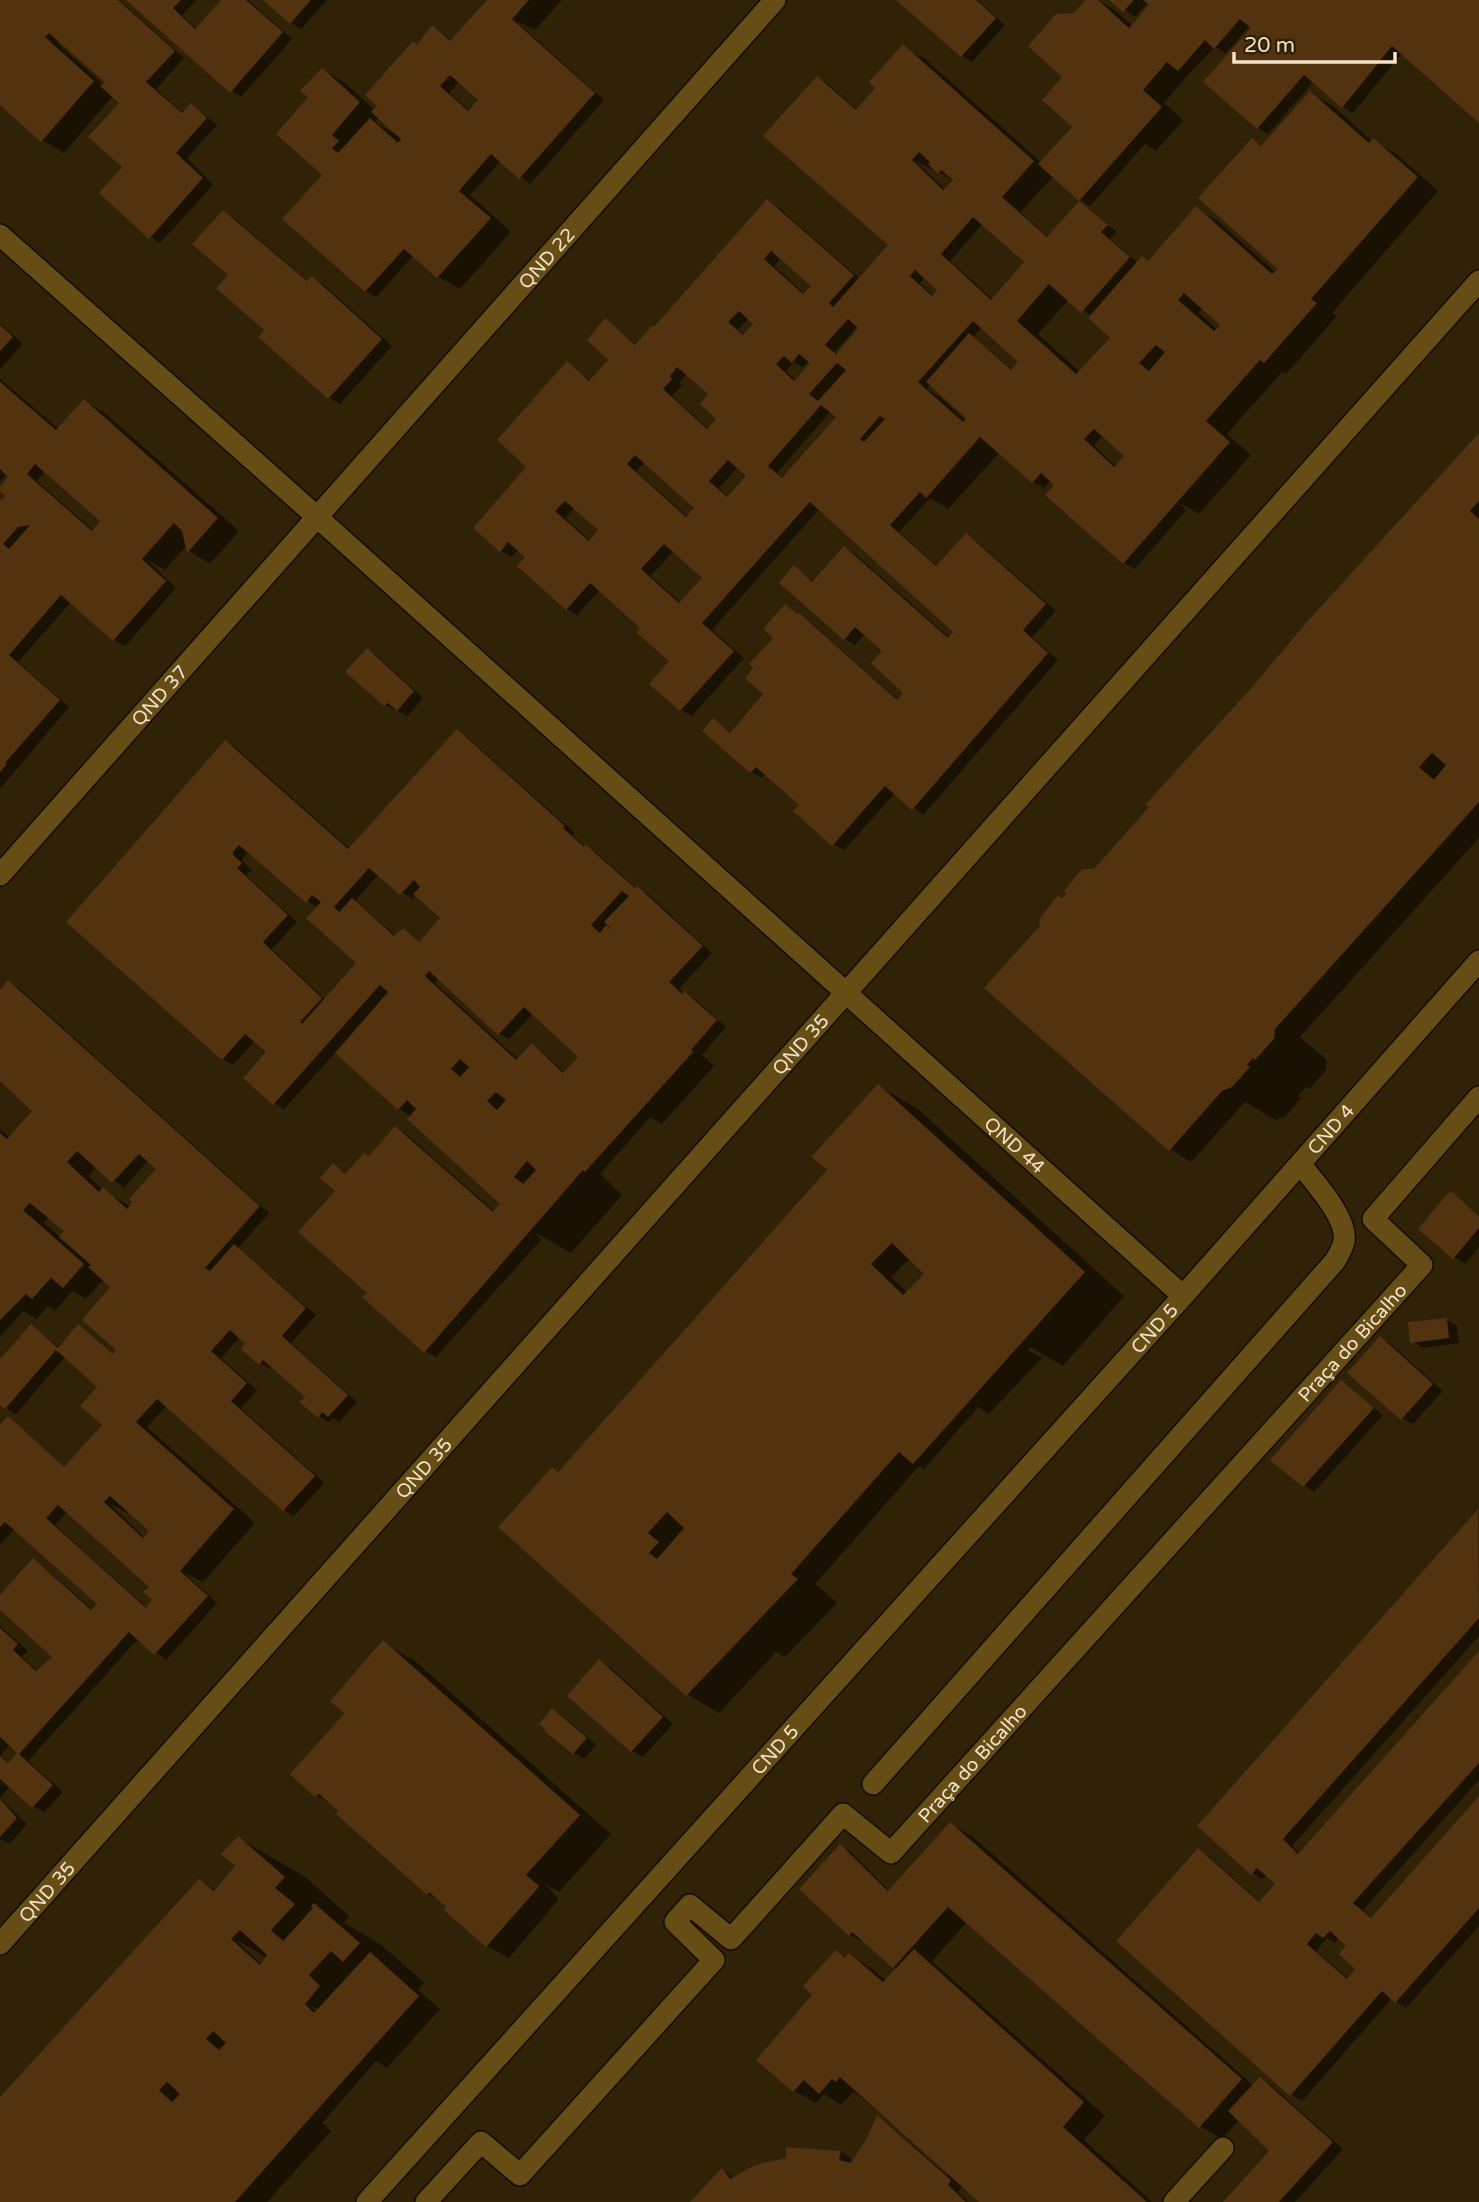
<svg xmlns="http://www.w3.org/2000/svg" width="1479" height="2202" viewBox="0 0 1479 2202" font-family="'Varela Round',sans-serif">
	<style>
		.shadow { fill: #0007; fill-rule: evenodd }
		.building { fill: #53320f; fill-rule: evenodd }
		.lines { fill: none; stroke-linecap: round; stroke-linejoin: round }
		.minor-casing { stroke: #140c01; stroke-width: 24 }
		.minor { stroke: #664d15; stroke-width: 21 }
		.labels { text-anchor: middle; stroke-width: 5; stroke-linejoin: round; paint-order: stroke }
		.street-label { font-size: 19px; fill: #f2e4c9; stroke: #302206 }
	</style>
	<rect width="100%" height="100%" fill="#302206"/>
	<g class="shadow">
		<path d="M0,0H119L184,58L156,89L184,114L192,105L217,125L187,158L213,185L160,243L150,237L124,167L121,103L113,96L64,153L42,140L0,102ZM59,39L107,82L104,85L56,42Z"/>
		<polygon points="129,0 196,0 182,15 197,29 223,0 248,0 292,39 241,97 231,91"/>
		<polygon points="265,0 327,0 301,29 291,23"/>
		<path d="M493,0H562L535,30L516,21L604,100L530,184L501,161L470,195L511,232L460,289L438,277L414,255L376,297L366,291L324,175L311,97L322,70L344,82L375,110L433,27L453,42ZM460,81L480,99L470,111L449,93ZM379,117L397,135L375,122Z"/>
		<polygon points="899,0 977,0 1005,25 972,62 962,56"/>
		<path d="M1088,0H1098L1113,9L1133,26L1151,5L1148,2L1135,17L1112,0H1479V121L1402,53L1353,113L1343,107L1314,81L1268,134L1258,128L1253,27L1250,25L1226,53L1215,47L1188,75L1164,103L1183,120L1156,151L1145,144L1090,206L1080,199L1054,176L1020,212L1049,238L1079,203L1117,232L1110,239L1138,263H1149L1196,209L1218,221L1276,273L1281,269L1253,140L1263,146L1310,93L1332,105L1373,142L1395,153L1438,191L1332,313L1337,316L1286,374L1282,372L1227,434L1251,455L1199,514L1182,504L1181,505L1186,510L1135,569L1124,563L1047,495L1056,485L1051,480L1044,488L1033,482L1000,452L948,509L930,498L899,532L938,567L966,535L976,541L1056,611L1032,637L1058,660L923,815L895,793L844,850L833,844L802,805L766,773L761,778L751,772L713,721L732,733L766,694L775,638L785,606L809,621L899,701L905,693L884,651L865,634L855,645L845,639L795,568L814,582L844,548L855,554L950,638L956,631L819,509L712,630L744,658L692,716L681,710L651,683L671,661L643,628L600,590L577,615L567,609L527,557L518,549L512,557L501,551L475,528L529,467L567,364L591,381L611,359L605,321L637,345L654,329L768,201L778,207L860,279L890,245L818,78L828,84L858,111L878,88L903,47L925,59L1042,163L1075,127L1063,80L1075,14ZM914,160L935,171L936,170L954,181L946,190ZM983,223L1031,269L994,300L950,261ZM781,258L813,286L805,294L774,266ZM925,277L939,290L934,296L920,283ZM1069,299L1091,316L1113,338L1080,372L1038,334ZM1203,308L1222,325L1218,330L1199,313ZM749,318L756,324L745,335L738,329ZM858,326L860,328L838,355L835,352ZM982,327L1027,369L1013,371L973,337ZM809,361L812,363L797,381L786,371L794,362L803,367ZM687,373L710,394L718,418L709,429L672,396L682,386L679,383ZM931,384L969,418L967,421L940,397L927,389ZM831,411L838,417L784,479L777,473ZM1103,435L1132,463L1117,467L1094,446ZM645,462L697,508L688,517L636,471ZM738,467L748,476L729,497L719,488ZM575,507L601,530L591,541L565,518ZM674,550L705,577L681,603L651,576Z"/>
		<polygon points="223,212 234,218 309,282 312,278 323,284 392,346 340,404 329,398 260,336 266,330 230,275"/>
		<polygon points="0,324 23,344 0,369"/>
		<path d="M0,379L59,429L85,401L106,414L239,531L210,564L189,551L187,545L165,570L146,559L176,588L125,646L114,640L71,602L18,662L69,707L0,789V497L3,500L7,496L11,477L7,474L0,482ZM45,471L102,521L94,531L37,481Z"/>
		<polygon points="1479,436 1479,838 1300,1037 1327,1060 1326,1070 1309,1089 1306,1087 1298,1096 1301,1098 1285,1117 1276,1120 1245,1102 1191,1162 1170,1149 1038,930 1063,900 1094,871"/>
		<polygon points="367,650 377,656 423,698 408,716 385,705"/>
		<path d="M457,731L468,738L575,833L572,835L586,848L597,853L637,889L648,894L712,953L679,989L695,999L726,1027L702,1055L714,1066L662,1124L650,1117L600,1174L622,1195L571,1253L536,1233L541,1240L436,1357L425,1351L369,1293L337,1191L333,1165L347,1174L370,1158L396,1128L406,1134L495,1212L502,1204L412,1117L399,1109L336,1052L284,1109L274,1103L268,1052L255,1041L233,1065L223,1059L226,742L236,748L350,849ZM249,851L307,901L318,908L359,963L326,1000L272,949L297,922L246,875L252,870L243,862V858ZM379,874L412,899L417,894L442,918L421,943L403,930L397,937L355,901ZM439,978L499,1033L509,1039L534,1013L585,1063L565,1073L542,1052L532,1045L519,1060L435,983Z"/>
		<path d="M9,982L19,988L269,1213L238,1248L316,1315L291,1343L357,1402L339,1422L333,1418L329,1422L319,1416L307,1396L273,1367L271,1369L260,1363L248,1344L240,1337L221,1358L257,1390L241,1408L324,1483L294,1516L284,1510L167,1405L147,1427L255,1523L203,1582L184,1573L217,1603L166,1660L138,1639L28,1761L63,1792L44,1812L33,1806L10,1786L0,1798L27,1824L10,1844L0,1839V1626L28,1651L22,1657L39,1672L55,1657L0,1609V1598L33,1561L44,1567L93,1610L99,1604L15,1528L0,1545V1426L66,1471L105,1425L100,1387L65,1357L16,1414L6,1408L0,1403V1356L3,1359L32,1326L60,1348L78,1327L115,1355L119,1350L113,1287L104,1279L86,1299L72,1291L55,1311L48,1306L37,1319L23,1311L0,1337V1129L10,1138L39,1117L0,1079V992ZM149,1160L158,1169L131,1207L103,1190L88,1176L96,1167L124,1188ZM49,1217L66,1231L61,1238L44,1223ZM109,1503L127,1513L129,1511L151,1531L145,1538ZM68,1511L151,1587L155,1600L148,1609L55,1525ZM10,1744L20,1752L10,1764L1,1756Z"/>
		<path d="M878,1086L918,1109L1124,1296L1063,1366L1030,1347L1028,1350L1042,1358L989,1414L978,1407L924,1469L919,1466L815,1584L837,1603L785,1657L776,1652L719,1713L687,1694L560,1473L829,1170ZM910,1258L927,1274L908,1293L891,1277Z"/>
		<polygon points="1452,1194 1479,1215 1479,1247 1465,1264 1454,1257"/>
		<polygon points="1446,1319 1457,1326 1459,1343 1423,1348 1412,1341"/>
		<polygon points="1380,1338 1391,1344 1443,1391 1413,1424 1402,1418"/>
		<polygon points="1341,1382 1383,1415 1314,1492 1304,1485"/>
		<path d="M1478,1511L1479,1636L1292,1846L1300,1854L1479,1654V1780L1363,1910L1372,1918L1479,1799V1926L1406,2008L1392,1998L1302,2101L1292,2095L1118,1941L1198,1850L1208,1856L1261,1903L1278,1884L1267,1875L1263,1879L1252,1873ZM1327,1938L1335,1943L1339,1938L1348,1946L1358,1969L1349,1979L1316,1951Z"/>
		<polygon points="384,1643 415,1661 611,1834 559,1892 545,1884 559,1899 509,1958 487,1946 446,1910 449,1907 445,1904 428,1894 338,1814 341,1811 335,1806 316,1795 344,1715"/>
		<polygon points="599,1661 610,1667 673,1724 643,1757 632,1751 570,1696"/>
		<polygon points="553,1710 563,1716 596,1745 584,1759 574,1753"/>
		<polygon points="950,1824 972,1836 1254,2086 1260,2079 1271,2085 1343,2149 1295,2202 1225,2202 1272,2151 1239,2120 1222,2139 1200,2126 967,1922 932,1961 1105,2116 1084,2140 1152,2202 982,2202 963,2185 958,2192 968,2202 693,2202 722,2170 734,2178 841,2152 851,2158 849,2169 868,2139 877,2118 887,2123 947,2175 950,2173 854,2091 841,2105 824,2094 816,2103 794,2091 815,1995 837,1952 847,1958 849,1955 871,1968 886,1981 897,1969 862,1939 860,1941 850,1935 801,1889 840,1846 851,1852 888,1889 867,1912 870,1914"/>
		<path d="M238,1838L304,1876L349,1916L344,1923L380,1944L424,1982L418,1990L440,2009L387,2068L376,2061L322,2123L331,2131L267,2202H0V2101L200,1881L217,1891L238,1866ZM236,1940L267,1958L262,1965ZM309,2004L319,2010L317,2013Z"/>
	</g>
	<g class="building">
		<polygon points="0,0 118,0 175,51 146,82 182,113 191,103 207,118 176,153 203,178 149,239 99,193 122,167 88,137 119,103 100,86 105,82 49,33 45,37 94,81 41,142 0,105"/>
		<polygon points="126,0 181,0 173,8 195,29 221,0 246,0 283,32 230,93"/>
		<polygon points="263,0 311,0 290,24"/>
		<path d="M487,0H529L512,19L595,93L519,179L491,154L459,191L491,218L437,278L404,249L365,292L282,219L322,175L276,134L308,97L300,91L322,68L360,102L332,135L339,141L332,148L338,153L370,118L398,143L401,139L371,112L377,106L365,95L413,41L417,45L432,25L450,41ZM450,75L478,100L468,111L440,86Z"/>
		<polygon points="896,0 976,0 996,18 961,57"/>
		<polygon points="1085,0 1098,0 1129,28 1149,5 1143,0 1479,0 1479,123 1392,46 1342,108 1304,75 1257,129 1203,82 1251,28 1240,19 1214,49 1205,40 1178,71 1167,62 1143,90 1162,107 1079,201 1038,164 1072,127 1042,100 1062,77 1028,46 1056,14 1074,13"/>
		<polygon points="1109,0 1134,0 1123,12"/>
		<path d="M903,44L1034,161L1002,197L1047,237L1079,201L1108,225L1101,232L1130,257L1081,313L1049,284L1017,321L1076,374L1110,338L1088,318L1142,256L1148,261L1196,206L1272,274L1278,269L1198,198L1252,138L1261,146L1310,91L1369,143L1373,138L1418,177L1311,299L1317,303L1264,363L1260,360L1206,421L1230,442L1123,564L1045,495L1054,485L1041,473L1032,483L980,437L926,498L920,492L890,525L936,566L966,533L1046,604L1023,630L1048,653L912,810L885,786L832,846L793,811L799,805L756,767L750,773L702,731L713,718L730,733L763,694L745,678L753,668L749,664L773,638L763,629L785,604L797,614L798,612L897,700L903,693L871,663L882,651L855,627L844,640L779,583L794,565L812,582L844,546L948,638L953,632L810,502L702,623L734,651L680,711L649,684L669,661L637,633L640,628L590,583L566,610L517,566L525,557L508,542L500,552L473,528L526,467L497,440L567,361L589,381L608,360L587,340L605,318L635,345L652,326L654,327L767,199L854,275L829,303L833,307L888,245L763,136L817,76L856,110L875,88L869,82ZM919,152L930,162L928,164L938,174L941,170L953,180L943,190L912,160ZM973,217L1024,262L991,300L941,254ZM771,251L811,286L803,294L764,259ZM915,270L937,290L932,296L910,276ZM1184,293L1220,325L1214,331L1178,300ZM739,311L753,324L743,335L728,322ZM848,319L858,328L836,354L825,345ZM973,321L1018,362L1011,370L969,333L926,382L966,418L963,422L918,382ZM1156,345L1165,352L1149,371L1139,363ZM799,354L810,363L794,381L776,364L784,356L792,363ZM837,363L846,370L818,401L809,394ZM677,367L708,394L700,404L716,419L707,429L663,389L672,379L670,376ZM821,405L836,417L782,478L768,466ZM880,416L885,419L864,442L860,439ZM1094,429L1124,456L1114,467L1084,439ZM635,455L694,508L686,517L627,464ZM728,460L746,476L727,497L709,481ZM565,501L598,530L589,541L555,511ZM664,544L702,578L679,603L641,569Z"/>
		<polygon points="223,210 307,281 312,276 382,339 328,399 258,337 264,330 216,288 228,275 192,244"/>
		<polygon points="0,325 13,337 0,351"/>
		<path d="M0,382L56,430L84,399L218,518L187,553L182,531L174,523L142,559L166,581L113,641L61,595L9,655L60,700L5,763L7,764L0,772V498L2,500L5,496L0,491V487L8,477L0,469ZM35,464L100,521L92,531L27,474ZM30,525L9,549L3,544L18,527Z"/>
		<path d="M1479,433V501L1470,511L1479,519V802L1275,1029L1274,1039L1255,1060L1253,1058L1247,1065L1250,1067L1232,1087L1222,1091L1169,1151L984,988L1038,928L1039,929L1040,918L1058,895L1062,899L1066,894L1064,891L1082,869H1094L1149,807L1145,805L1253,686L1306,623ZM1432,753L1446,765L1434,780L1419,767Z"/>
		<polygon points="367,648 414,691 397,711 388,703 384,706 345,672"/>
		<path d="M457,729L565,826L563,828L584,847L586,845L635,888L637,886L703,946L669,982L682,994L684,991L717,1020L691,1050L693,1052L585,1172L583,1170L424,1353L362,1297L367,1293L298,1232L335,1191L320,1178L333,1163L345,1174L364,1153L369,1156L395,1126L493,1212L500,1204L407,1119L416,1109L407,1100L398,1110L335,1053L388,992L380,985L273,1105L243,1078L266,1052L245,1034L222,1060L66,922L225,740L348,849ZM239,845L306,903L312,895L321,902L306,918L356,963L302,1024L300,1022L322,998L263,942L288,915L237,868L242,863L233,855V852ZM369,868L400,895L414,880L420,887L413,894L440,918L419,942L403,928L394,936L352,898L339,912L334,907ZM622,891L629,896L604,922L614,931L606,925L600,933L591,925ZM429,971L498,1035L524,1007L578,1057L563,1073L532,1043L516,1060L425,976ZM460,1059L469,1067L460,1077L451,1069ZM496,1092L506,1100L497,1110L487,1101ZM527,1161L536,1170L523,1184L514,1177Z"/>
		<path d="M8,980L260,1206L205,1268L210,1271L234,1244L306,1308L282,1336L348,1395L328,1417L322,1412L318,1418L299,1402L305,1397L263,1360L259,1365L241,1349L245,1344L230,1330L211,1351L247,1383L231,1401L315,1476L283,1511L157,1399L136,1422L234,1509L180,1571L208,1596L154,1655L129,1632L19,1754L53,1785L32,1808L0,1779V1756L8,1763L17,1753L0,1737V1628L18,1644L13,1650L36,1671L52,1657L0,1610V1595L33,1558L91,1610L97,1604L5,1522L0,1527V1425L8,1416L64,1467L102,1425L80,1406L97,1387L56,1350L5,1409L0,1405V1357L1,1358L31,1324L58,1348L78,1324L113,1354L116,1350L82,1320L110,1287L88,1267L91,1265L59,1237L64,1231L30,1203L23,1210L84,1264L63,1288L51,1278L32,1299L26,1294L0,1320V1133L7,1139L32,1111L0,1081V990ZM77,1151L112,1183L139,1154L156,1169L129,1199L132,1202L127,1209L103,1187L99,1192L67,1162ZM110,1496L149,1531L143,1538L104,1502ZM58,1505L149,1587L143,1592L152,1600L146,1608L46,1518Z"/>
		<path d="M878,1084L1085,1272L913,1464L899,1452L791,1574L798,1579L686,1696L498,1527L552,1467L558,1472L827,1170L811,1157ZM892,1243L924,1274L903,1295L871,1264ZM667,1512L684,1528L657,1559L649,1553L659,1542L648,1533Z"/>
		<polygon points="1452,1192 1479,1216 1479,1228 1453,1259 1418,1229 1448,1193"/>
		<polygon points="1447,1318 1449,1338 1410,1343 1408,1322"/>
		<polygon points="1380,1336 1433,1384 1401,1420 1347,1373"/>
		<polygon points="1341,1380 1374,1408 1303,1487 1270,1460"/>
		<path d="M1478,1509L1479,1618L1283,1839L1298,1854L1479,1651V1763L1353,1903L1371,1918L1479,1796V1908L1395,2003L1382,1991L1290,2096L1116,1941L1198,1848L1259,1902L1275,1884L1257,1868L1251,1875L1197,1826ZM1330,1931L1346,1946L1339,1954L1355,1969L1347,1979L1307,1944L1316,1933L1323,1938Z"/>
		<polygon points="383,1640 580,1815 526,1875 539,1886 537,1889 486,1947 444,1910 446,1907 429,1892 427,1895 336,1814 338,1811 319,1794 315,1797 290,1774 343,1715 344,1713 330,1701"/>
		<polygon points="599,1659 663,1717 631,1752 567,1696"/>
		<polygon points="552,1708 587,1738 573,1754 544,1731 546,1730 539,1724"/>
		<polygon points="0,1799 17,1818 0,1837"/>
		<polygon points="950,1822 1242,2079 1199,2128 948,1907 893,1968 852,1932 849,1936 799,1889 840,1844 888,1891"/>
		<path d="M238,1836L285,1877L275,1888L295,1904L271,1930L283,1941L313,1908L311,1906L314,1903L360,1943L343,1962L331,1951L309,1975L320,1986L305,2004L314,2013L370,1952L419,1996L235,2202H0V2097L199,1879L214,1891L235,1866L221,1854ZM240,1930L267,1955L260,1965L231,1939ZM213,2031L226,2043L219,2050L206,2039ZM167,2082L180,2094L172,2102L159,2090Z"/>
		<polygon points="914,1949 1084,2102 1063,2127 1147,2202 979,2202 840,2077 836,2082 832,2079 819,2094 804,2080 793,2092 756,2060 812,1995 803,1986 836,1950 845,1958 849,1953 883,1982"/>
		<polygon points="1260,2077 1333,2142 1279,2202 1223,2202 1269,2151 1228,2111"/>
		<polygon points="877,2115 951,2180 948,2185 966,2202 690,2202 722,2168 730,2179 755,2165 786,2158 786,2147 841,2151 839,2160 851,2163 867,2138"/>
	</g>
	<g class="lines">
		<defs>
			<g id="minor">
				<path id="s1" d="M0,235L316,516L1183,1296"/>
				<path id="s2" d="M0,875L775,0"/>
				<path d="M873,1784L1335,1261C1339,1254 1343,1248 1344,1241C1348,1218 1314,1182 1301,1165"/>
				<path id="s3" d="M0,1944L1479,281"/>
				<path id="s4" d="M367,2202L1183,1296L1479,961"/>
				<path id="s5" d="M426,2202L481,2142L520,2175L714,1960L675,1922L690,1905L731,1939L843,1814L891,1853L1422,1265L1373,1219L1479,1097"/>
				<polyline points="1174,2202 1223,2148"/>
			</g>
		</defs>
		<use href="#minor" class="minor-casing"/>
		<use href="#minor" class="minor"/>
	</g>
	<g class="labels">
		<g class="street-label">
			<text dy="7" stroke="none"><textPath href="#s2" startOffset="824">QND 22</textPath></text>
			<text dy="7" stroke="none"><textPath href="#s2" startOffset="240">QND 37</textPath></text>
			<text dy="7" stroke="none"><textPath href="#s3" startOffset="1204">QND 35</textPath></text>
			<text dy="7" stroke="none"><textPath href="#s4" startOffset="1442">CND 4</textPath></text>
			<text dy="7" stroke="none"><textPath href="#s1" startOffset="1363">QND 44</textPath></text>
			<text dy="7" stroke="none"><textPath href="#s4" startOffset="1176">CND 5</textPath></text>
			<text dy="7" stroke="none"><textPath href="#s5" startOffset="1470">Praça do Bicalho</textPath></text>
			<text dy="7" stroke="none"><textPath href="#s3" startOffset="637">QND 35</textPath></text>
			<text dy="7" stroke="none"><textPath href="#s4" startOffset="609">CND 5</textPath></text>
			<text dy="7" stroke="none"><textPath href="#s5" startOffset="903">Praça do Bicalho</textPath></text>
			<text dy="7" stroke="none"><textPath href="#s3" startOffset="70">QND 35</textPath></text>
		</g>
	</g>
	<path d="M1234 52v10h161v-10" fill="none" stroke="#f2e4c9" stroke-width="3.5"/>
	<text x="1244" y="52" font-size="21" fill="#f2e4c9" stroke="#302206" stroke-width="5" paint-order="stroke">20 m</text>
</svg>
